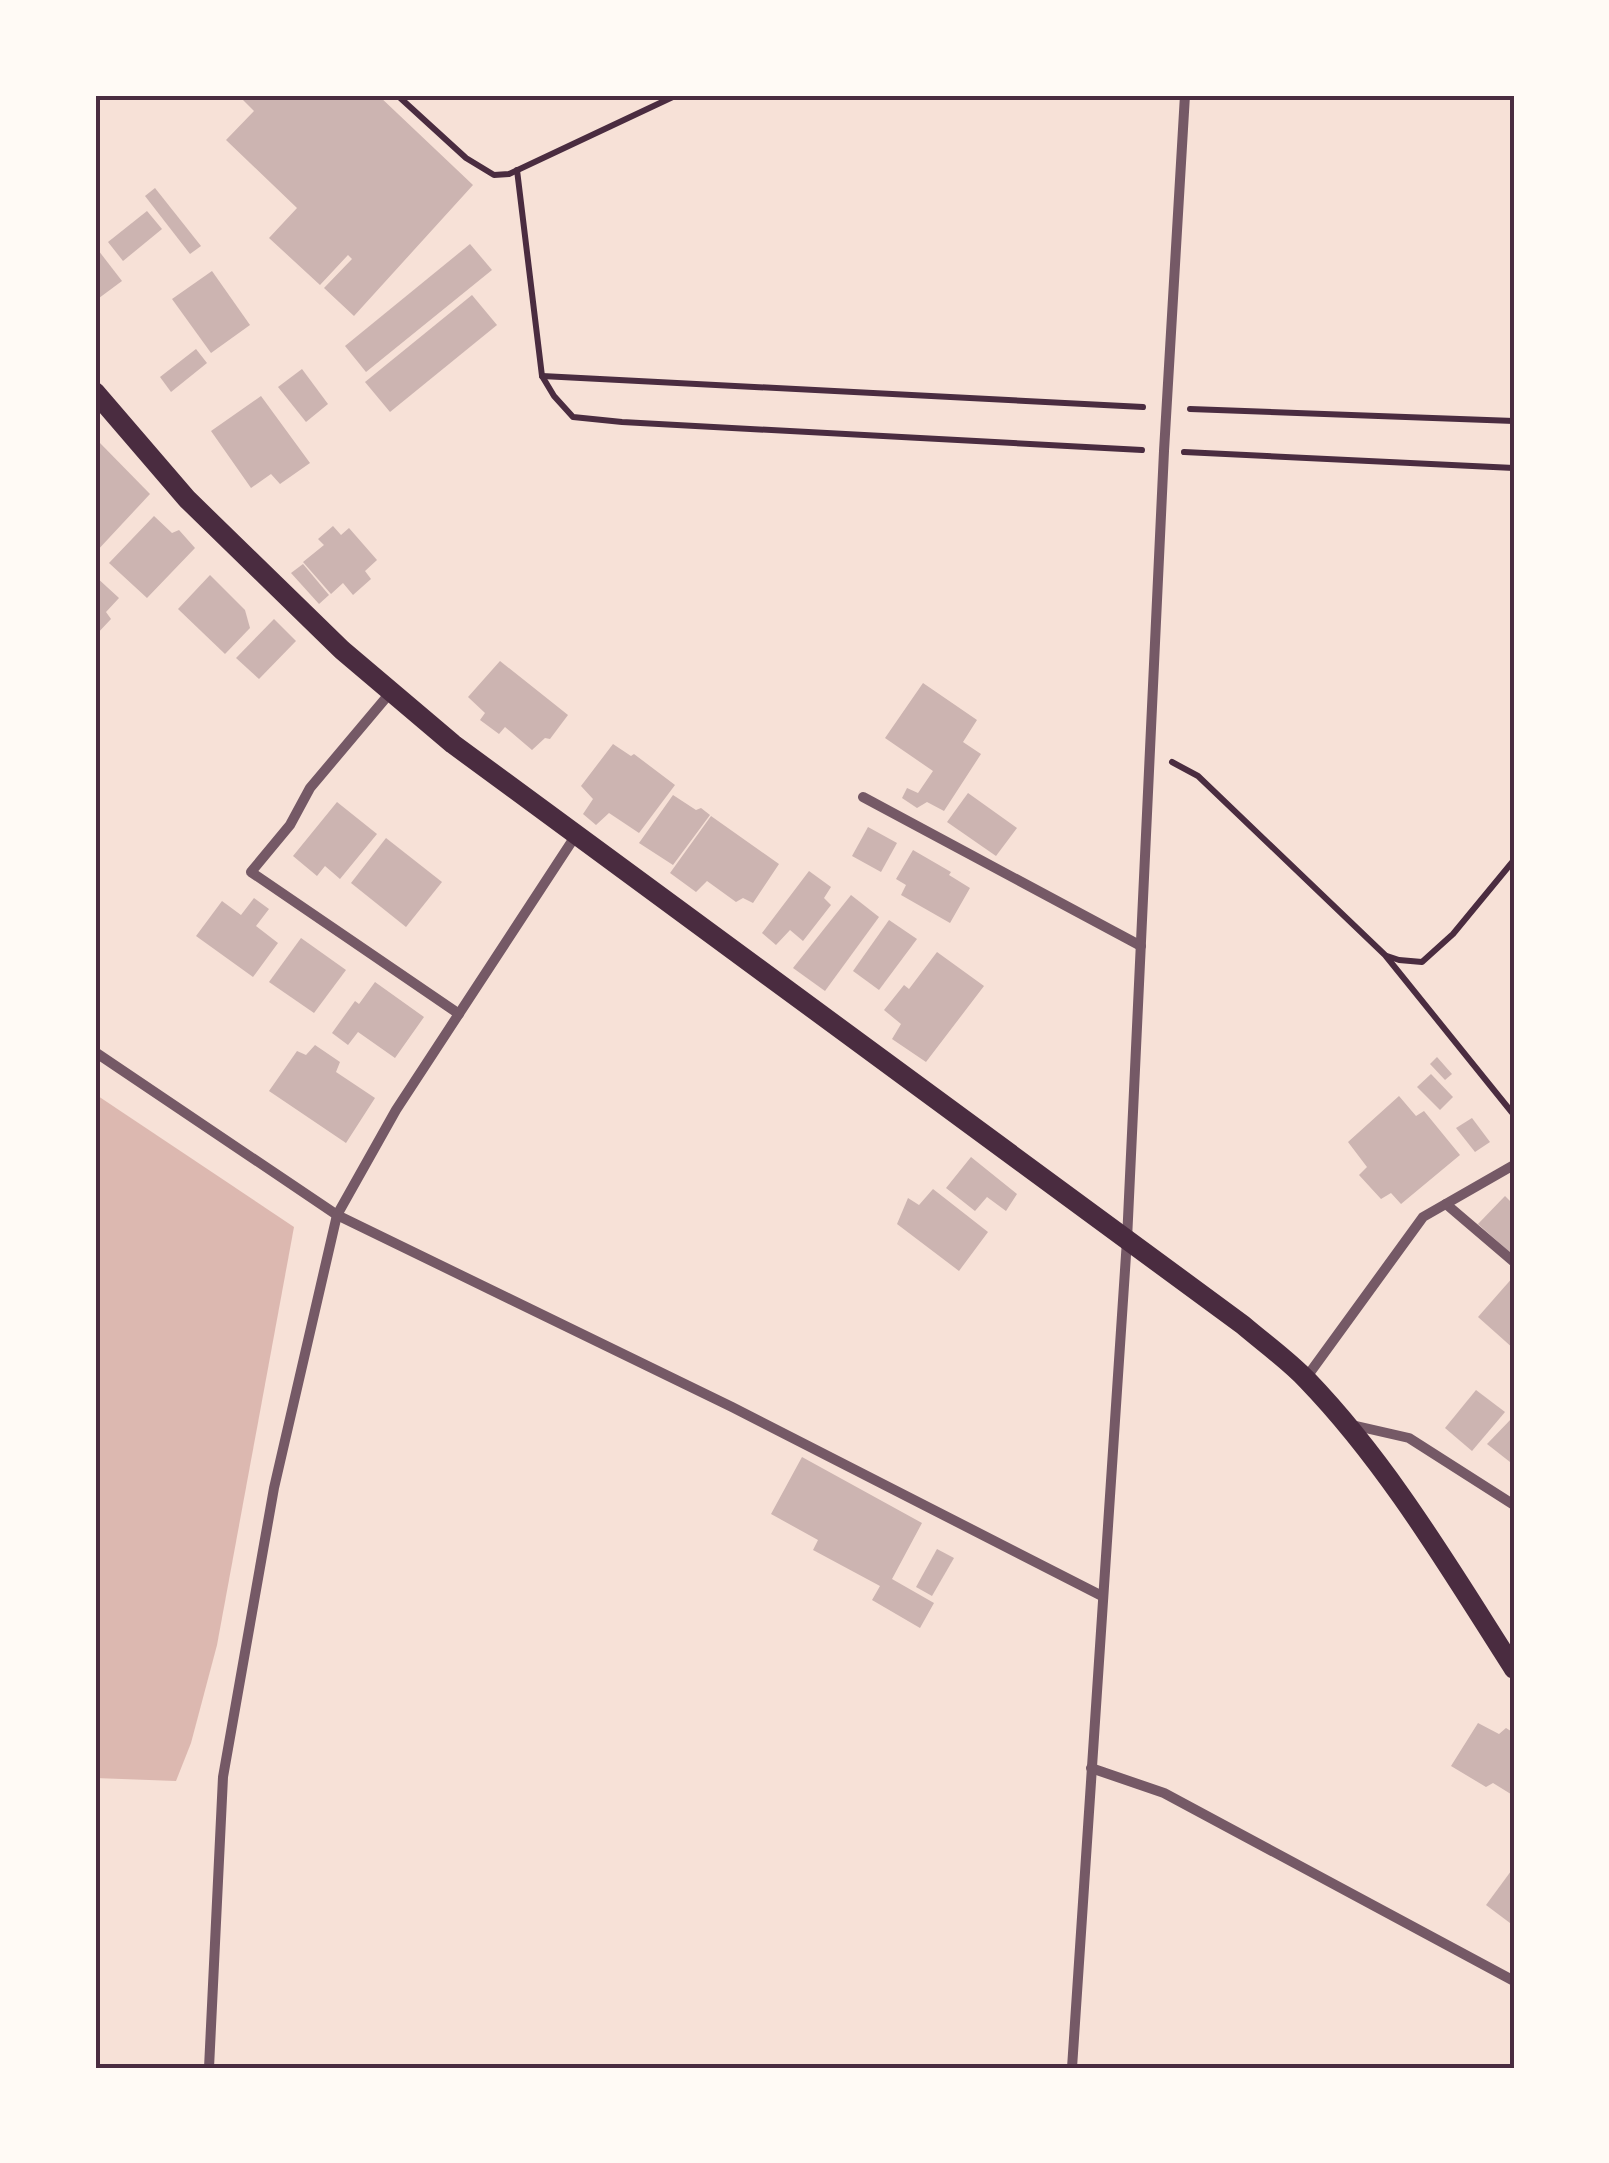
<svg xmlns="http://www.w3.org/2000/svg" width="1609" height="2163" viewBox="0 0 1609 2163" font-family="Roboto,sans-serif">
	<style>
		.water { fill: #dcb8b0 }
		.building { fill: #ccb4b1 }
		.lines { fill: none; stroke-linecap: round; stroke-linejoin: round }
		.path { stroke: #4a2c40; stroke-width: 6 }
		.minor { stroke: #755966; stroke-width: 10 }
		.secondary { stroke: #4a2c40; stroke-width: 20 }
		.neatline { fill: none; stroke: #4a2c40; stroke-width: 4 }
	</style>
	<rect width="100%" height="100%" fill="#f7e1d7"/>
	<polygon class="water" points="95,1094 294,1227 217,1645 191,1743 176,1781 95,1778"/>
	<g class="building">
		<polygon points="238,95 378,95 473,185 354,316 324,288 352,259 348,255 320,285 269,238 297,208 226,140 254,111"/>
		<polygon points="155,188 201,246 190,254 145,196"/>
		<polygon points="147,211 162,229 123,261 108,242"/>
		<polygon points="470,244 492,270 366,372 345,346"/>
		<polygon points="95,246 122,281 95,301"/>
		<polygon points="212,271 250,325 211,353 172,299"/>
		<polygon points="472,295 497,325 390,412 365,382"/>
		<polygon points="196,349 207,363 171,392 160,377"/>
		<polygon points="302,369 328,404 306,422 278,387"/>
		<polygon points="261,396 310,463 280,484 271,474 251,488 211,431"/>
		<polygon points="99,442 150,494 95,553 95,446"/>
		<polygon points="154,516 172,533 179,530 195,548 147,598 109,563"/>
		<polygon points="333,526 341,535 349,528 377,560 365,571 371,579 353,595 343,583 331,594 303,562 324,545 318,539"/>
		<polygon points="303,564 329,595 319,604 291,573"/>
		<polygon points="210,575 245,610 250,628 225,654 178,609"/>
		<polygon points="95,576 119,598 106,612 111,619 95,636"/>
		<polygon points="274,619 296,641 259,679 236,658"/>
		<polygon points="500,661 568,715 550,739 545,738 532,750 505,727 499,734 480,720 485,713 468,697"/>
		<polygon points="923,683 977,720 963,742 981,754 944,811 927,802 917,808 902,798 907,788 918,793 933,771 885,738"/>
		<polygon points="613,744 631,756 634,754 675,785 639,833 609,813 596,825 583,814 593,799 581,786"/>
		<polygon points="968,793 1017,828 996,856 947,822"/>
		<polygon points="673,795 696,810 701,808 710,815 673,865 639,843"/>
		<polygon points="337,802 377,834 340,879 325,866 317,876 293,856"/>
		<polygon points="711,816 779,864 753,903 743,898 736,902 707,881 696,892 670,873"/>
		<polygon points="868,827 897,843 881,872 852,856"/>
		<polygon points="386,838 442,882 406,927 351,883"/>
		<polygon points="913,850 951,872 949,875 970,888 950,923 901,895 906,885 896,879"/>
		<polygon points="809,871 831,887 824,898 831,905 803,941 790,930 776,945 762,933"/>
		<polygon points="851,895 879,917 825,991 793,968"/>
		<polygon points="254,898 269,909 256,926 278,943 253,977 196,936 222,901 241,915"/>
		<polygon points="889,920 917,939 879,990 853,971"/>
		<polygon points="301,938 346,970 314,1013 269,982"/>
		<polygon points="937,952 984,986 926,1062 892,1039 901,1024 884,1010 904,985 909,989"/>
		<polygon points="375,982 424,1017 395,1058 358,1032 348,1045 332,1033 355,1001 359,1004"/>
		<polygon points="315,1045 340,1062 336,1072 375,1098 346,1143 269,1091 297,1051 306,1055"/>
		<polygon points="1437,1057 1452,1074 1445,1080 1430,1064"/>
		<polygon points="1431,1074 1453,1097 1440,1110 1417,1087"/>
		<polygon points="1399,1096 1416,1116 1424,1111 1460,1155 1401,1204 1391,1193 1381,1199 1359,1175 1367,1167 1348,1142"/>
		<polygon points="1472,1118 1490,1142 1475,1152 1456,1128"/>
		<polygon points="971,1157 1017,1194 1006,1211 987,1197 975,1211 946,1188"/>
		<polygon points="933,1189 988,1232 959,1271 897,1224 908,1198 919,1205"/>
		<polygon points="1505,1196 1514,1205 1514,1256 1478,1224"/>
		<polygon points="1514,1276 1514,1349 1478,1317"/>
		<polygon points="1476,1390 1505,1412 1472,1451 1445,1428"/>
		<polygon points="1514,1416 1514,1457 1510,1462 1487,1444"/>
		<polygon points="802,1457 922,1523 892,1579 934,1603 920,1628 872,1600 880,1586 813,1550 818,1540 771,1514"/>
		<polygon points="937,1549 954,1558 932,1596 916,1587"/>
		<polygon points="1478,1723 1499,1734 1506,1728 1514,1733 1514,1796 1493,1783 1486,1787 1451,1766"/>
		<polygon points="1514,1867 1514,1926 1486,1905"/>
	</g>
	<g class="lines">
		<g class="path">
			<polyline points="397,95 466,158 494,175 509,174 677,95"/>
			<polyline points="517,170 542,376 554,396 573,417 622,422 1142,450"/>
			<polyline points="542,376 1143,407"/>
			<polyline points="1190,409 1514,421"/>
			<polyline points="1184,452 1514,468"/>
			<polyline points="1172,762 1198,776 1385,955 1514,1115"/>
			<polyline points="1387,956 1399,960 1422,962 1453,934 1514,860"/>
		</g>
		<g class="minor">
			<polyline points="390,693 310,788 290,825 251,872 459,1014"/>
			<polyline points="863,797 1141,946"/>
			<polyline points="95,1052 337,1215 732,1407 1102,1596"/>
			<polyline points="1446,1204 1514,1262"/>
			<polyline points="1306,1378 1423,1217 1512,1166 1514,1168"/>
			<polyline points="1352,1425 1409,1438 1514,1505"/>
			<polyline points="1091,1768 1164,1793 1514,1981"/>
			<polyline points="209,2068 223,1777 274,1488 337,1215 396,1110 576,835"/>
			<polyline points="1072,2068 1127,1240 1164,451 1185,95"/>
		</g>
		<path class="secondary" d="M95,392L187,499L342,650L453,744L1243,1325C1264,1343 1288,1360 1307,1380C1389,1465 1451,1571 1514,1669"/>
	</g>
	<rect width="1609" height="2163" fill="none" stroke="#fffaf5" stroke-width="195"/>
	<rect x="98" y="98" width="1414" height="1968" class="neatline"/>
</svg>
